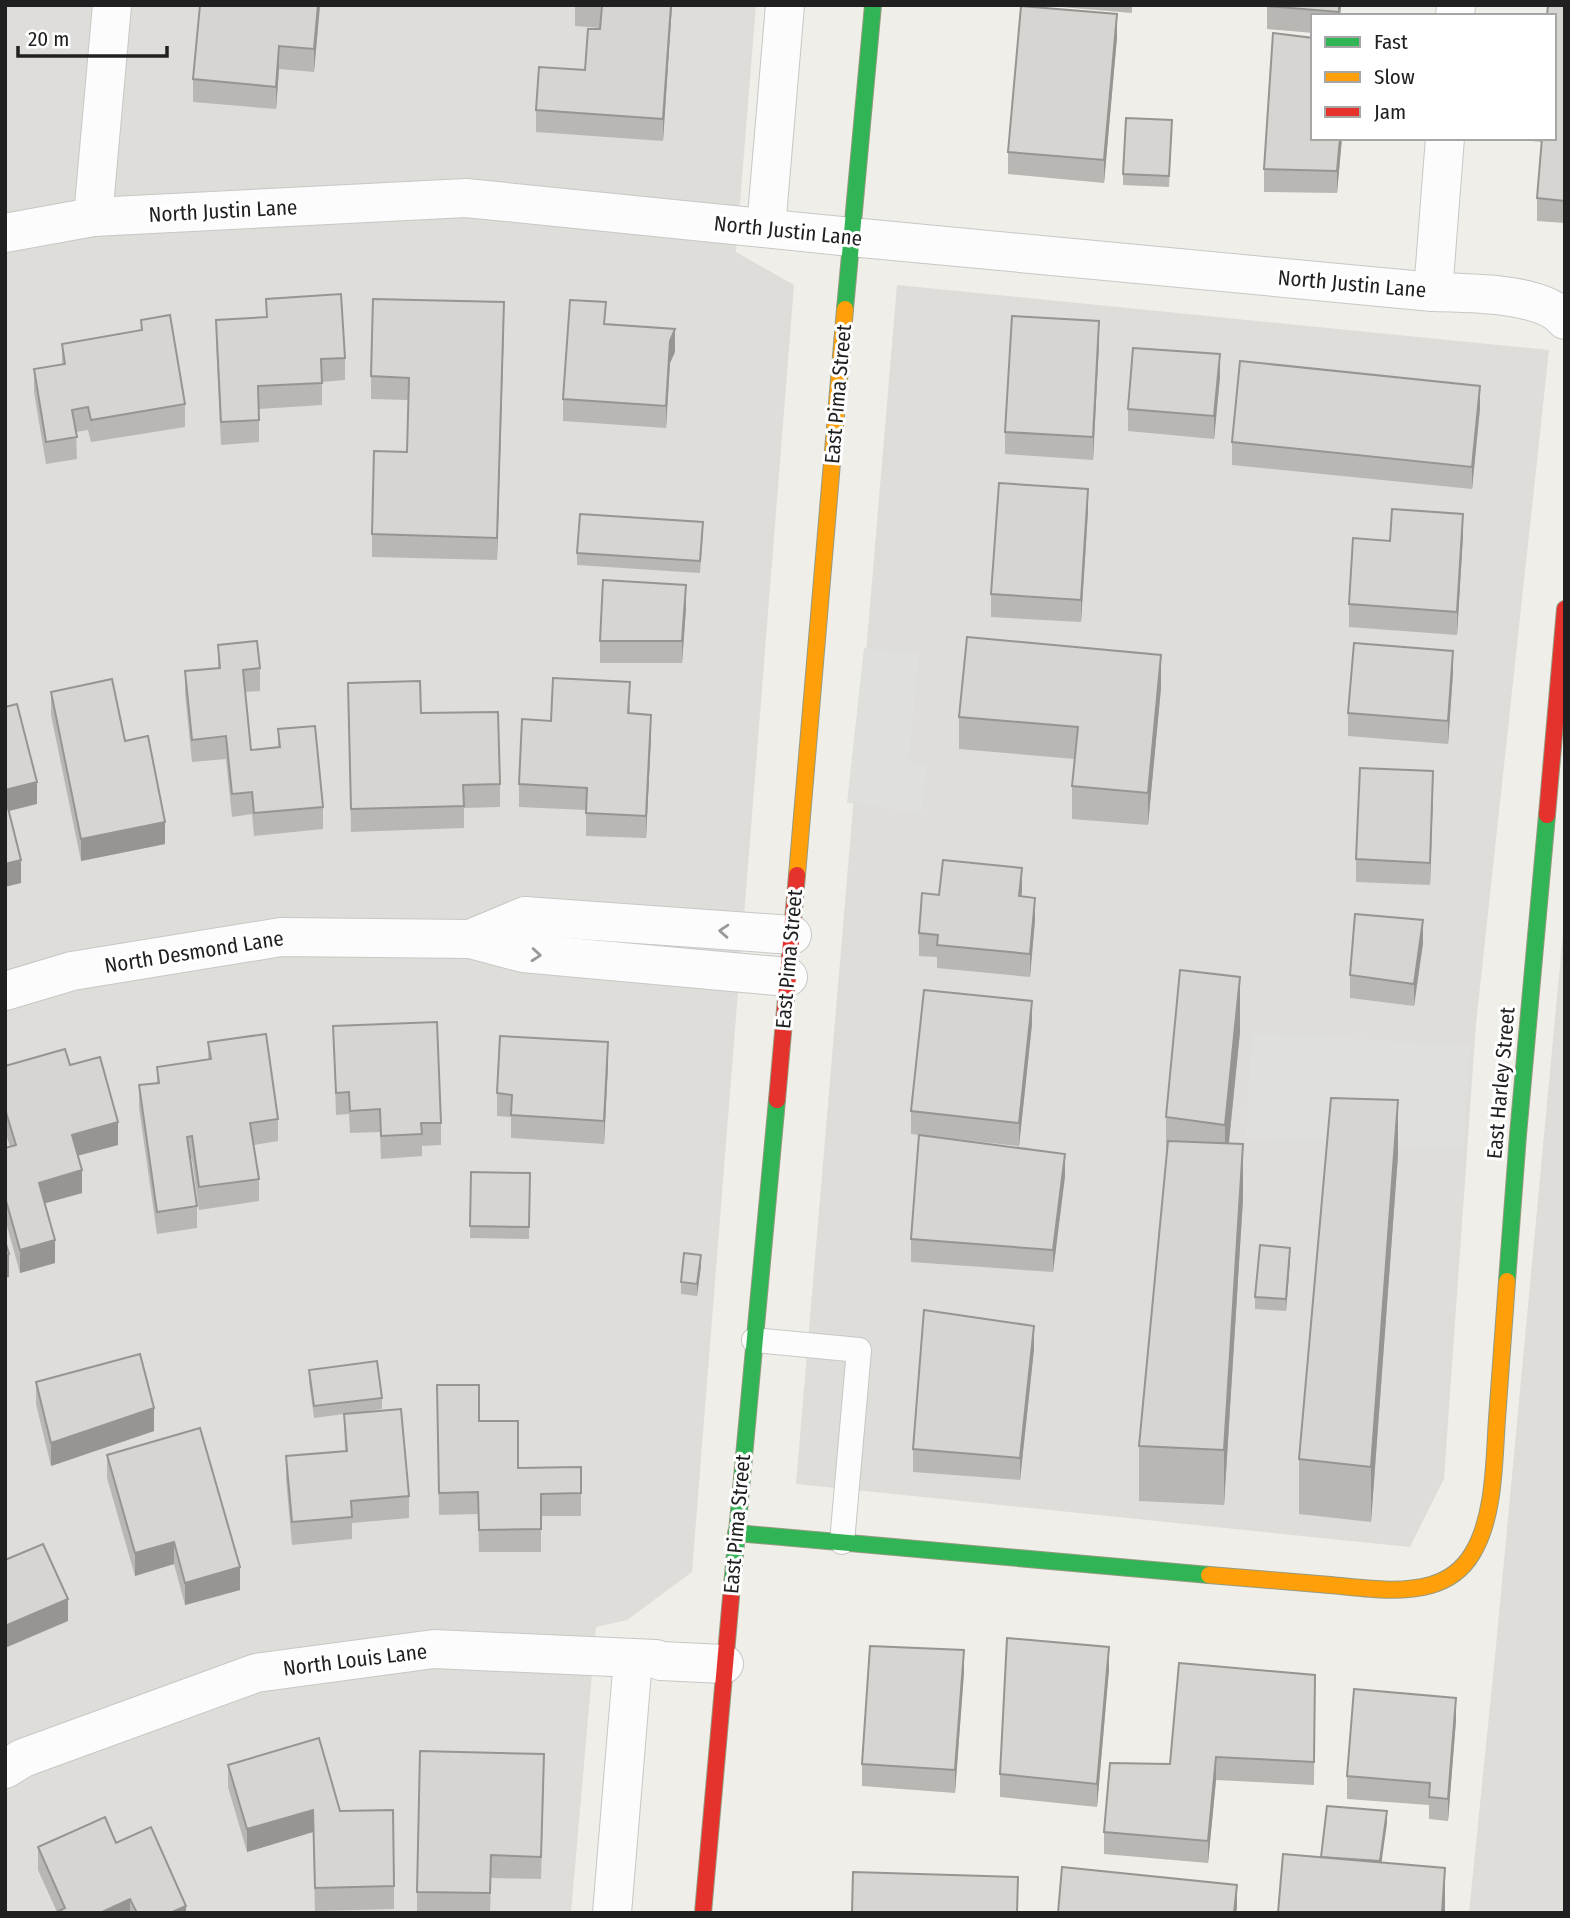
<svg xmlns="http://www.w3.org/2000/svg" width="1570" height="1918" viewBox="0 0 1570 1918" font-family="'Fira Sans Condensed',sans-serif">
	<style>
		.residential { fill: #deddda }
		.parking { fill: #dfdfdc }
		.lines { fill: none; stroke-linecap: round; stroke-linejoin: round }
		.lane-casing { stroke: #c7c7c5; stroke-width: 26 }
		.street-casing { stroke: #c7c7c5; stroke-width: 40 }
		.fast-casing { stroke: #969a7f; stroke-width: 18 }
		.slow-casing { stroke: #969a7f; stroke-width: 18 }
		.jam-casing { stroke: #969a7f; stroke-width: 18 }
		.lane { stroke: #fdfcfc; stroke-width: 24 }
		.street { stroke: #fdfcfc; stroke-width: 38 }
		.fast { stroke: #30b455; stroke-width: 16 }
		.slow { stroke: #ff9f0a; stroke-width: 16 }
		.jam { stroke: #e5322d; stroke-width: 16 }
		.wall { fill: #b9b7b4 }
		.shaded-wall { fill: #969592 }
		.building { fill: #d7d5d1; stroke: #969592; stroke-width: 2 }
		.oneway { stroke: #9a9999 }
		.labels { text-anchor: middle; stroke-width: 6; stroke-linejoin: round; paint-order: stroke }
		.street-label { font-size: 21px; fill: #202020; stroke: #fff }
	</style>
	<rect width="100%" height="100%" fill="#efeee9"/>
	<g class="residential">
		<polygon points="5,5 756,5 736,252 794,285 692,1572 627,1620 596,1627 571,1913 5,1913"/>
		<polygon points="897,285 1549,350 1476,1024 1444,1479 1410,1547 796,1484"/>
		<polygon points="1565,912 1565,1913 1469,1913 1496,1646"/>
	</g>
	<g class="parking">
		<polygon points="864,648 919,654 908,762 927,764 922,812 847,803"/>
		<polygon points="1252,1033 1470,1046 1463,1149 1246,1137"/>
	</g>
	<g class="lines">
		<defs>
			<polyline id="lane" points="754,1340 859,1350 842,1542"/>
			<g id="street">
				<polyline points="1455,16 1456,5"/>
				<polyline points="93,217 112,5"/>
				<polyline points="766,228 785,5"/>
				<path d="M5,233L93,217L466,198L851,237L1433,292C1466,293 1543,292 1565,320"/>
				<polyline points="1433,292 1445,138"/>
				<polyline points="470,939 525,916 792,935"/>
				<polyline points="5,991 72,971 281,937 470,939 523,953 788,977"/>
				<polyline points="5,1769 23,1758 256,1673 434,1649 656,1659 661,1661 724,1664"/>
				<polyline points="612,1913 633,1659"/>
			</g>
			<g id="fast">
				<polyline points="845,309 873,5"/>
				<polyline points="1507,1281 1518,1135 1547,815"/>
				<polyline points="736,1533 1209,1575"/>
				<polyline points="731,1597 777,1100"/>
			</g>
			<g id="slow">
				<polyline points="797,875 845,309"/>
				<path d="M1209,1575C1249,1578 1290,1582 1330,1585C1363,1588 1399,1594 1431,1585C1448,1580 1463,1569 1472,1554C1495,1517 1494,1460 1497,1419C1500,1373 1504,1327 1507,1281"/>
			</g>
			<g id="jam">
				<polyline points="1547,815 1565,609"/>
				<polyline points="777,1100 797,875"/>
				<polyline points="703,1913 731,1597"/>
			</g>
		</defs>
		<use href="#lane" class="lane-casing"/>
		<use href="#street" class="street-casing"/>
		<use href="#fast" class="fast-casing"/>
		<use href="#slow" class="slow-casing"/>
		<use href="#jam" class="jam-casing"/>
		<use href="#lane" class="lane"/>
		<use href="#street" class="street"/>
		<use href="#fast" class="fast"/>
		<use href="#slow" class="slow"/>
		<use href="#jam" class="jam"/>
	</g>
	<g class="wall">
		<polygon points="320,5 314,72 279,69 276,109 193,102 193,79"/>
		<polygon points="575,5 672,5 663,141 536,132 536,110 585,70 600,29 601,28 575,26"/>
		<polygon points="1050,5 1132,5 1132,13 1050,6"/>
		<polygon points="1267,5 1341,5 1340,16 1313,16 1313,33 1267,29"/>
		<polygon points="1565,5 1565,223 1537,221 1537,198 1542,142 1509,139 1554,138"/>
		<polygon points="1117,37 1104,183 1008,174 1008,152"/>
		<polygon points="1172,120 1169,187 1123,185 1123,174"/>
		<polygon points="1342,138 1337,193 1264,192 1264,169"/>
		<polygon points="266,299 345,358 345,380 322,382 322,405 259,409 259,442 221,445 216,342 216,320 266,317"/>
		<polygon points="141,320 185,404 185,427 91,442 88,430 76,432 77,459 46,464 34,392 34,369 62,365 62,344 141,331"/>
		<polygon points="504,325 497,560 372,557 372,534 407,452 408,400 371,399 371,376"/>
		<polygon points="606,325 675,352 670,363 666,428 563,421 563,399"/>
		<polygon points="1099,344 1093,460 1005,454 1005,432"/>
		<polygon points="1220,377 1214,439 1128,431 1128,409"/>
		<polygon points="1480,408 1472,489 1232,465 1232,442"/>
		<polygon points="1088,511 1081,622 991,617 991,594"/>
		<polygon points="703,534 700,573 577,565 577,553"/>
		<polygon points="1463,536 1457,635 1349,627 1349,604 1390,541"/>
		<polygon points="686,608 682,663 600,663 600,641"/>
		<polygon points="218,645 260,668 260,691 245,692 251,750 278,748 278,729 323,807 323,829 254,836 252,814 232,817 226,759 192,762 185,693 185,671 218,668"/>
		<polygon points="1453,673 1448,744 1348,736 1348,713"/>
		<polygon points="348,683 421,713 500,784 500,807 464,808 464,828 351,832"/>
		<polygon points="1161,688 1148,825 1072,819 1072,786 1075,759 959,749 959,717"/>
		<polygon points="51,692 125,741 165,844 81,861 51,715"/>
		<polygon points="630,704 630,713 651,737 646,838 586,836 586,810 519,807 519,784 551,721"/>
		<polygon points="1433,794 1430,885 1356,882 1356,859"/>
		<polygon points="1022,890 1021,896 1035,920 1030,977 937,968 937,957 919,956 919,933 939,895"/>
		<polygon points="1423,943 1414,1006 1350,998 1350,975"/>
		<polygon points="1032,1024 1019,1146 927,1136 1065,1176 1053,1272 911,1262 911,1239 919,1135 911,1134 911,1111"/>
		<polygon points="333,1026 441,1123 441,1145 422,1146 422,1156 381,1159 380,1132 350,1133 349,1114 336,1115"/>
		<polygon points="1240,1032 1229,1143 1243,1199 1224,1505 1139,1501 1139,1446 1166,1162 1166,1117"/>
		<polygon points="208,1042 278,1119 278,1141 254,1145 259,1179 259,1201 199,1210 192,1159 190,1159 197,1206 197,1228 157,1234 139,1108 139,1085 157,1083 157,1067 208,1060"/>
		<polygon points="70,1065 118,1145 78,1156 82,1193 45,1203 55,1263 20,1273 5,1219 5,1148 10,1147 5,1131 5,1066"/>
		<polygon points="608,1065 604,1144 511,1138 511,1117 497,1116 497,1093"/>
		<polygon points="1398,1155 1371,1522 1299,1514 1299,1459"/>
		<polygon points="471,1172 530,1173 529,1239 470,1238"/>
		<polygon points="1290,1260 1286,1311 1255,1309 1255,1297"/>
		<polygon points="701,1266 697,1296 681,1294 681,1282"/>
		<polygon points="1034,1349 1020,1480 913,1472 913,1449"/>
		<polygon points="309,1370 382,1398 382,1409 355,1413 409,1496 409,1518 352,1523 352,1539 292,1545 286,1479 286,1456 345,1451 344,1414 314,1418 309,1381"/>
		<polygon points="36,1382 154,1431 51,1466 36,1404"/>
		<polygon points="437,1385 479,1421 518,1468 581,1467 581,1516 541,1516 541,1552 479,1552 478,1514 439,1515"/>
		<polygon points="107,1455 240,1590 185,1605 174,1564 135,1576 107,1478"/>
		<polygon points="1109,1669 1097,1807 1000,1797 1000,1774"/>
		<polygon points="964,1672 955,1793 862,1786 862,1764"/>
		<polygon points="1315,1675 1314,1785 1216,1780 1208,1863 1104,1854 1104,1832 1170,1764"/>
		<polygon points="1456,1720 1448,1821 1429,1819 1429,1805 1347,1799 1347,1776"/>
		<polygon points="228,1765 340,1811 394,1886 394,1909 315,1911 313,1832 247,1852 228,1787"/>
		<polygon points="544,1776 541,1879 491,1878 490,1913 417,1913 417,1892"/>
		<polygon points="116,1843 186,1913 55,1913 57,1912 38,1870 38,1847"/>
	</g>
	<g class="shaded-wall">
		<polygon points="318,5 320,5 314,72 314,49"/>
		<polygon points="671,5 672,5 663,141 663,119"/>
		<polygon points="1339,5 1341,5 1340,16 1339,16"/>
		<polygon points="1117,14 1117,37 1104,183 1104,160"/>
		<polygon points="279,46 279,69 276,109 276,87"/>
		<polygon points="1340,138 1342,138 1337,193 1337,171"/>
		<polygon points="504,302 504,325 497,560 497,538"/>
		<polygon points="1099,321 1099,344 1093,460 1093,437"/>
		<polygon points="675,329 675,352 670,363 666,428 666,406 670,341"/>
		<polygon points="1220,354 1220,377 1214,439 1214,416"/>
		<polygon points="1480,386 1480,408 1472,489 1472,467"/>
		<polygon points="1088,489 1088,511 1081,622 1081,600"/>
		<polygon points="1463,514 1463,536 1457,635 1457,612"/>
		<polygon points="686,585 686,608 682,663 682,641"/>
		<polygon points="1453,651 1453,673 1448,744 1448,721"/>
		<polygon points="1161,655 1161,688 1148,825 1148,793"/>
		<polygon points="651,715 651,737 646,838 646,816"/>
		<polygon points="1433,771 1433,794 1430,885 1430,863"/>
		<polygon points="37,782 37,804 5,812 5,790"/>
		<polygon points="165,822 165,844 81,861 81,839"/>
		<polygon points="21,860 21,883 5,887 5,864"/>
		<polygon points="1022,868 1022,890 1019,919 1019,896"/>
		<polygon points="1035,898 1035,920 1030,977 1030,954"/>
		<polygon points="1423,920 1423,943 1414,1006 1414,984"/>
		<polygon points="1240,977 1240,1032 1225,1180 1225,1125"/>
		<polygon points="1032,1001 1032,1024 1019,1146 1019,1123"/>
		<polygon points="608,1042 608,1065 604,1144 604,1121"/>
		<polygon points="1398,1100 1398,1155 1371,1522 1371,1467"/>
		<polygon points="118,1122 118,1145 72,1157 72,1135"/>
		<polygon points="1243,1144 1243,1199 1224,1505 1224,1450"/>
		<polygon points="1065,1154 1065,1176 1053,1272 1053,1250"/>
		<polygon points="82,1170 82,1193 39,1205 39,1183"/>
		<polygon points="55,1240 55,1263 20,1273 20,1250"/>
		<polygon points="1290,1248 1290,1260 1286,1311 1286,1299"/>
		<polygon points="9,1254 9,1277 5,1278 5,1256"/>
		<polygon points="701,1255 701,1266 697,1296 697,1284"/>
		<polygon points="1034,1326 1034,1349 1020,1480 1020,1458"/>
		<polygon points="154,1408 154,1431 51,1466 51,1443"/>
		<polygon points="174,1542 174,1564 135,1576 135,1553"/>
		<polygon points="240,1567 240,1590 185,1605 185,1583"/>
		<polygon points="68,1599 68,1621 5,1648 5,1626"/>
		<polygon points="1109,1647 1109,1669 1097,1807 1097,1784"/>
		<polygon points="964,1650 964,1672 955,1793 955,1770"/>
		<polygon points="1456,1698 1456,1720 1448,1821 1448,1799"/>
		<polygon points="1216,1757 1216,1780 1208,1863 1208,1841"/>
		<polygon points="313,1810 313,1832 247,1852 247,1829"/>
		<polygon points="1387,1811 1387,1823 1380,1873 1380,1861"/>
		<polygon points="1445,1868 1445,1913 1442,1913"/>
		<polygon points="1237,1885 1237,1908 1236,1913 1234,1913"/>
		<polygon points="130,1899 130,1913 100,1913"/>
		<polygon points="186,1906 186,1913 170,1913"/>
	</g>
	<g class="building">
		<polygon points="200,5 318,5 314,49 279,46 276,87 193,79"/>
		<polygon points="597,5 671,5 663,119 536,110 539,67 585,70 588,29 600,29 602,6"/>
		<polygon points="1267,5 1339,5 1339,12 1267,6"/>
		<polygon points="1548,5 1565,5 1565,201 1537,198 1542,138 1554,138 1554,16 1547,16"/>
		<polygon points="1021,6 1117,14 1104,160 1008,152"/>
		<polygon points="1273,33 1313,38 1313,138 1340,138 1337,171 1264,169"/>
		<polygon points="1126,118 1172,120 1169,176 1123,174"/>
		<polygon points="341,294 345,358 321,359 322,383 258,386 259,420 221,422 216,320 267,317 266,299"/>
		<polygon points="373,299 504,302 497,538 372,534 374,451 407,452 409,378 371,376"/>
		<polygon points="570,300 606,302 604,324 675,329 670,341 666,406 563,399"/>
		<polygon points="170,315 185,404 91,420 88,407 72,410 77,437 46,442 34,369 65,364 62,344 142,330 141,320"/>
		<polygon points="1012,316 1099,321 1093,437 1005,432"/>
		<polygon points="1133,348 1220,354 1214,416 1128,409"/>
		<polygon points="1240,361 1480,386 1472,467 1232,442"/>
		<polygon points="999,483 1088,489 1081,600 991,594"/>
		<polygon points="1392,509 1463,514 1457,612 1349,604 1353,538 1390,541"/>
		<polygon points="580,514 703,522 700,561 577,553"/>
		<polygon points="603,580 686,585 682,641 600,641"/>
		<polygon points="967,637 1161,655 1148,793 1072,786 1078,727 959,717"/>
		<polygon points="257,641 260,668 243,670 251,750 280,747 278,729 315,726 323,807 254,813 252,792 232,794 226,736 192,740 185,671 220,668 218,645"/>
		<polygon points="1354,643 1453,651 1448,721 1348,713"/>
		<polygon points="553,678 630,682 628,713 651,715 646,816 586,813 587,788 519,784 522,719 551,721"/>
		<polygon points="112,679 125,741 148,736 165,822 81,839 51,692"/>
		<polygon points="420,681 421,713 498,712 500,784 463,785 464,806 351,809 348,683"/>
		<polygon points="17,704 37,782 5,790 5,707"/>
		<polygon points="1360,768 1433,771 1430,863 1356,859"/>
		<polygon points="5,796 21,860 5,864"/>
		<polygon points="943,860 1022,868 1019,896 1035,898 1030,954 937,945 938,935 919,933 922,893 939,895"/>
		<polygon points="1355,914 1423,920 1414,984 1350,975"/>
		<polygon points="1180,970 1240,977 1225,1125 1166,1117"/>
		<polygon points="924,990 1032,1001 1019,1123 911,1111"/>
		<polygon points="437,1022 441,1123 421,1123 422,1134 381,1136 380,1109 350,1111 349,1092 336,1093 333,1026"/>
		<polygon points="266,1034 278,1119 250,1123 259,1179 199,1187 192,1136 187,1137 197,1206 157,1212 139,1085 159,1083 157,1067 211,1059 208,1042"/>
		<polygon points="500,1036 608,1042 604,1121 511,1115 512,1095 497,1093"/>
		<polygon points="65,1049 70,1065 100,1057 118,1122 72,1135 82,1170 39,1183 55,1240 20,1250 5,1197 5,1148 16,1145 5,1109 5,1066"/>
		<polygon points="1331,1098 1398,1100 1371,1467 1299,1459"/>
		<polygon points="919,1135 1065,1154 1053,1250 911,1239"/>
		<polygon points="1168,1141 1243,1144 1224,1450 1139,1446"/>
		<polygon points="471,1172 530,1173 529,1227 470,1226"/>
		<polygon points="5,1241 9,1254 5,1256"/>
		<polygon points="1260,1245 1290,1248 1286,1299 1255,1297"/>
		<polygon points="684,1253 701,1255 697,1284 681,1282"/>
		<polygon points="924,1310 1034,1326 1020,1458 913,1449"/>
		<polygon points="140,1354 154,1408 51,1443 36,1382"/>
		<polygon points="377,1361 382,1398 314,1406 309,1370"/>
		<polygon points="437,1385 479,1385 479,1421 518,1421 518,1468 581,1467 581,1493 541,1494 541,1529 479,1530 478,1492 439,1493"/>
		<polygon points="401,1409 409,1496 351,1501 352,1517 292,1522 286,1456 347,1451 344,1414"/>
		<polygon points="200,1428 240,1567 185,1583 174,1542 135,1553 107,1455"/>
		<polygon points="43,1544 68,1599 5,1626 5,1560"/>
		<polygon points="1007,1638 1109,1647 1097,1784 1000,1774"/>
		<polygon points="870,1646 964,1650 955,1770 862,1764"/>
		<polygon points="1179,1663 1315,1675 1314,1762 1216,1757 1208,1841 1104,1832 1110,1763 1170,1764"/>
		<polygon points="1354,1689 1456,1698 1448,1799 1429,1797 1430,1783 1347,1776"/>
		<polygon points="319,1738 340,1811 393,1810 394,1886 315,1888 313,1810 247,1829 228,1765"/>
		<polygon points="420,1751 544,1754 541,1857 491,1855 490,1893 417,1892"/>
		<polygon points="1327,1806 1387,1811 1380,1861 1321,1857"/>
		<polygon points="105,1817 116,1843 151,1827 186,1906 170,1913 137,1913 130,1899 100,1913 55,1913 65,1908 38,1847"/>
		<polygon points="1283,1854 1445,1868 1442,1913 1278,1913"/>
		<polygon points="1062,1867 1237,1885 1234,1913 1058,1913"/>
		<polygon points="853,1872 1018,1877 1017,1913 852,1913"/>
	</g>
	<defs><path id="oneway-chevron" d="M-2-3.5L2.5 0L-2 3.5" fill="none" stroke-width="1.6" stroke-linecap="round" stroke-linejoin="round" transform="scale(1.75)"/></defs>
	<g class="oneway">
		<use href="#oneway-chevron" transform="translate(724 931) rotate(-176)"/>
		<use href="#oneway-chevron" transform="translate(536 955) rotate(5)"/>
	</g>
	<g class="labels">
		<g class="street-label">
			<text transform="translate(223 211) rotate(-3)" y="7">North Justin Lane</text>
			<text transform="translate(788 231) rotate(6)" y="7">North Justin Lane</text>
			<text transform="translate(1352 284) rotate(5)" y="7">North Justin Lane</text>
			<text transform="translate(838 394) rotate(-85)" y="7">East Pima Street</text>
			<text transform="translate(194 952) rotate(-9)" y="7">North Desmond Lane</text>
			<text transform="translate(789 959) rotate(-85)" y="7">East Pima Street</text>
			<text transform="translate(1501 1083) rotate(-85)" y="7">East Harley Street</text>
			<text transform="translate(737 1524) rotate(-85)" y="7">East Pima Street</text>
			<text transform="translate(355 1660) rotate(-7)" y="7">North Louis Lane</text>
		</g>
	</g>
	<rect width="1570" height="1918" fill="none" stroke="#202020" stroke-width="14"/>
	<rect x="1311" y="14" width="245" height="126" fill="#ffffff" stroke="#a6a6a6" stroke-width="2"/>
	<rect x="1325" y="37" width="35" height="10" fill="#30b455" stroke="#a6a6a6" stroke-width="2"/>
	<text x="1374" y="49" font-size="21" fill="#202020">Fast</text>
	<rect x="1325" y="72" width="35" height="10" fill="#ff9f0a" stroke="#a6a6a6" stroke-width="2"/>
	<text x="1374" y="84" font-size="21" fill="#202020">Slow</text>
	<rect x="1325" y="107" width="35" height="10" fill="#e5322d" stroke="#a6a6a6" stroke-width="2"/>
	<text x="1374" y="119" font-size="21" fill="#202020">Jam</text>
	<path d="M18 46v10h149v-10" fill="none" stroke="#202020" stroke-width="3.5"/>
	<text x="28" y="46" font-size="21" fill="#202020" stroke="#ffffff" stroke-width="5" paint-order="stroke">20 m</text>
</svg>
